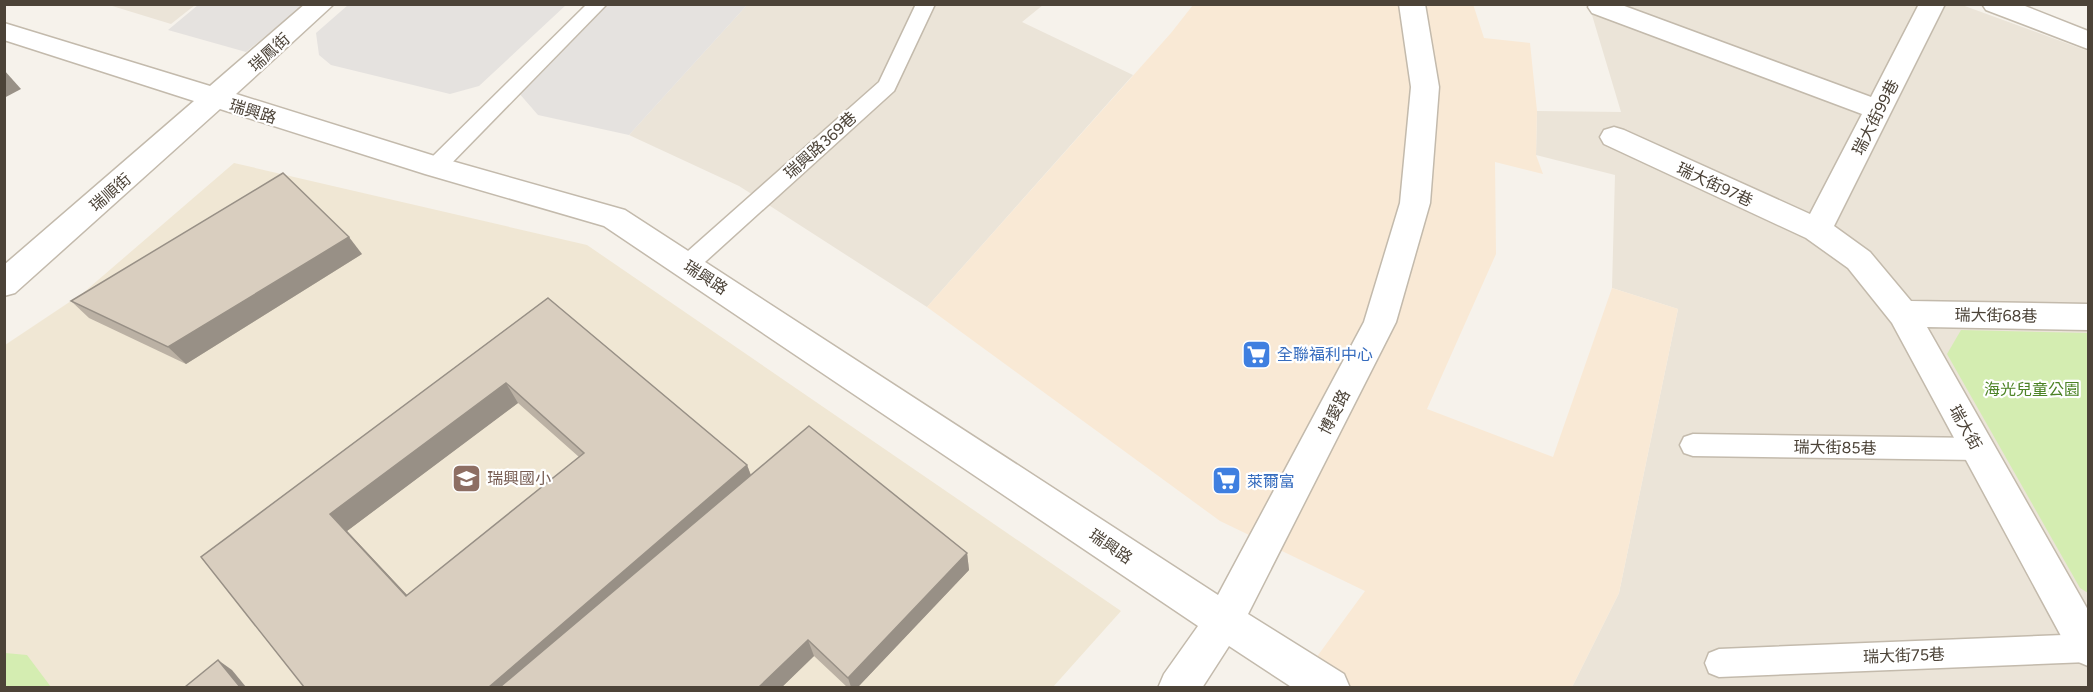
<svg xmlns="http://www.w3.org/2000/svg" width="2093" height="692" viewBox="0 0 2093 692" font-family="Figtree,'Noto Sans TC',sans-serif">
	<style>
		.residential { fill: #ebe4d8 }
		.commercial { fill: #f9e9d5 }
		.education { fill: #f0e7d4 }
		.green { fill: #d4edb1 }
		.parking { fill: #e5e2df }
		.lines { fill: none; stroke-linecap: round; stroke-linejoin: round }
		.lane-casing { stroke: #c3baac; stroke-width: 3 }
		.street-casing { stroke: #c3baac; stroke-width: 3 }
		.lane { fill: #fff; fill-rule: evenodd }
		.street { fill: #fff; fill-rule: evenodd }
		.wall { fill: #bbb1a4; fill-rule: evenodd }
		.shaded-wall { fill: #989086 }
		.building { fill: #d9cebf; stroke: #989086; stroke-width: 1.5; fill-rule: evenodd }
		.labels { text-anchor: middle; stroke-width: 4.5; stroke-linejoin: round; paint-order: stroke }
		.street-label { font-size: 16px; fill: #4c4338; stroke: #fff }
		.shop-label { font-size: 16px; fill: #366cbe; stroke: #fff; text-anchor: start }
		.park-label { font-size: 16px; fill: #4c8325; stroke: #fff }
		.education-label { font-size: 16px; fill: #785e54; stroke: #fff; text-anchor: start }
	</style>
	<rect width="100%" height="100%" fill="#f6f2eb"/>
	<g class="residential">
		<polygon points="109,5 195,5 171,24"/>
		<polygon points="747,5 1043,5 1022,22 1133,75 927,307 739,186 629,135"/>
		<polygon points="1589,5 1962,5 2088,51 2088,687 1572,687 1619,593 1678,309 1612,288 1615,175 1536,155 1537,111 1621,112"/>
	</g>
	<polygon class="commercial" points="1473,4 1484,38 1530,43 1537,111 1536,155 1543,174 1495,162 1496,254 1427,409 1553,457 1612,288 1678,309 1619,593 1572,687 1294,688 1365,591 1220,521 927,307 1171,33 1193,5"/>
	<polygon class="education" points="234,163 587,245 1121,611 1053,687 5,688 5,345 83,293"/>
	<g class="green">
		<polygon points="1961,330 2088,333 2088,593 2080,588 1947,354"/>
		<polygon points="5,653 27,655 51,687 5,687"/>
	</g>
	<g class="parking">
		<polygon points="198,5 198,4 303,5 246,52 168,30"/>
		<polygon points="348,5 348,4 566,5 479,86 450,94 331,65 319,55 316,33"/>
		<polygon points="608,5 747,5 629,135 538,115 518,92"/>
	</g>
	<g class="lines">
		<defs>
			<g id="lane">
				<polygon points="587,4 607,4 443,172 435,174 427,172 424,167 427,162"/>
				<polygon points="916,4 935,4 894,91 695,271 687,274 679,271 676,265 679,259 879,82"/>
				<polygon points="1693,434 1978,438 1987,441 1991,449 1987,457 1978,460 1693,456 1684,453 1680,445 1684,437"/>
				<polygon points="2088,634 2088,662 1719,677 1709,673 1705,663 1709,653 1719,649"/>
			</g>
			<g id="street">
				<polygon points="305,4 334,4 236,94 441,158 625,210 1218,595 1364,322 1400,203 1411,87 1399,4 1425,4 1439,87 1430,203 1396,322 1248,614 1344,674 1350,688 1293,688 1229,646 1202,688 1158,688 1164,674 1198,626 604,226 425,174 220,109 15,293 4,296 4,265 194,101 4,40 4,23 210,86"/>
				<polygon points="1590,4 1619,4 1871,97 1919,4 1945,4 1834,226 1870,252 1911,301 2088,304 2088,330 1927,327 2088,610 2088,666 2074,660 1892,323 1848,268 1806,238 1604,144 1600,137 1604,130 1614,127 1624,130 1810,214 1862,114 1592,13 1588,7"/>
				<polygon points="1982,4 2020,4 2088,31 2088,49 1986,10"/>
			</g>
		</defs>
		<use href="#lane" class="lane-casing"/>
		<use href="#street" class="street-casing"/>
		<use href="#lane" class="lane"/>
		<use href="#street" class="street"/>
	</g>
	<g class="wall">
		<polygon points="362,254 186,364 89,318 71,301"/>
		<path d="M548,298L747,465L751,475L967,553L969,570L858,687H847L814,656L782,687H304L201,557ZM518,403L579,457L407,595L347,531Z"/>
	</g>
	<g class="shaded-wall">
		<polygon points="4,70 21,89 4,98"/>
		<polygon points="349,237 362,254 186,364 168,347"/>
		<polygon points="506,383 518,403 347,531 423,612 406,596 330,514"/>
		<polygon points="747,465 754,484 521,687 489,687"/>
		<polygon points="967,553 969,570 858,687 851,687 848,678"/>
		<polygon points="808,640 814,656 782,687 759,687"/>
		<polygon points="218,660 232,670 246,687 240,687"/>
	</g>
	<g class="building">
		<polygon points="283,173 349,237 168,347 71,301"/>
		<path d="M548,298L747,465L489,687H304L201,557ZM506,383L584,453L406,596L330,514Z"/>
		<polygon points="809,426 967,553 848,678 808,640 759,687 500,687"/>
		<polygon points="218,660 240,687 185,687"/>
	</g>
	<defs>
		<symbol id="supermarket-square" viewBox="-11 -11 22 22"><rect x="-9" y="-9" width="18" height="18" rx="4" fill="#3f7fe0" stroke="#fff"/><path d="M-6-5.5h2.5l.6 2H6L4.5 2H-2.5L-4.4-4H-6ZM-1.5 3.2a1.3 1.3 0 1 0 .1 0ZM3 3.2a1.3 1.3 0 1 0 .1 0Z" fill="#fff"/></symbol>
		<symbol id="school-square" viewBox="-11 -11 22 22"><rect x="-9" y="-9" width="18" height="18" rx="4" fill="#8d6e63" stroke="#fff"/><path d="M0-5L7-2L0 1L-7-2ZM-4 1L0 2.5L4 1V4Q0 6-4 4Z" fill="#fff"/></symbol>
	</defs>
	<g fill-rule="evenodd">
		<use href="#supermarket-square" x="1240" y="338" width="33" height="33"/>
		<use href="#school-square" x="450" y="462" width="33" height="33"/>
		<use href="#supermarket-square" x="1210" y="464" width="33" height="33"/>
	</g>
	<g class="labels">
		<g class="street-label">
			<text transform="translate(269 52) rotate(-42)" y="6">瑞鳳街</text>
			<text transform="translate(253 111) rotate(17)" y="6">瑞興路</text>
			<text transform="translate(1875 117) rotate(-63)" y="6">瑞大街99巷</text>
			<text transform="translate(820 145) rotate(-42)" y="6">瑞興路369巷</text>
			<text transform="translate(1715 184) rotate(25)" y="6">瑞大街97巷</text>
			<text transform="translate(110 192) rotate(-41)" y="6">瑞順街</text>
			<text transform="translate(706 277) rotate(33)" y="6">瑞興路</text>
			<text transform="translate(1996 315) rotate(1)" y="6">瑞大街68巷</text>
			<text transform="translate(1334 412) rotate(-63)" y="6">博愛路</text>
			<text transform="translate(1966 427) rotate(61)" y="6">瑞大街</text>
			<text transform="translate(1835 447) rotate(1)" y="6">瑞大街85巷</text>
			<text transform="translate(1111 546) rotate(34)" y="6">瑞興路</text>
			<text transform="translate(1904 655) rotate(-2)" y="6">瑞大街75巷</text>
		</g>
		<g class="shop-label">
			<text x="1277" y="360">全聯福利中心</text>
			<text x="1247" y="487">萊爾富</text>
		</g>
		<g class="park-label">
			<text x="2032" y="395">海光兒童公園</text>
		</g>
		<g class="education-label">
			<text x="487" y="484">瑞興國小</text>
		</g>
	</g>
	<rect width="2093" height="692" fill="none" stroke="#4c4338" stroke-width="12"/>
</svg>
